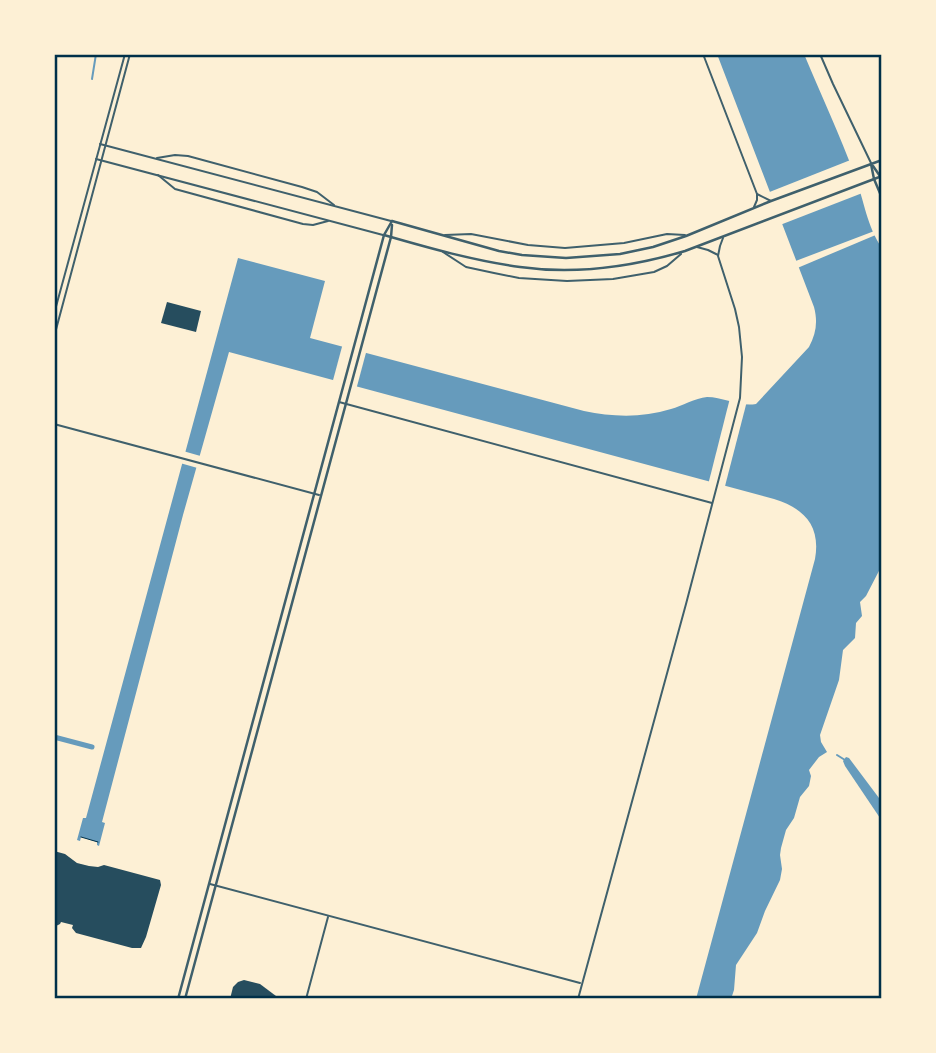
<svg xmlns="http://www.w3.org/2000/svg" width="936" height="1053" viewBox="0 0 936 1053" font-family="'Alegreya Sans',sans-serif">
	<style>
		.water { fill: #669bbc }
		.pier { fill: #fdf0d5 }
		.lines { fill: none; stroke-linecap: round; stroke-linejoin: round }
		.stream { stroke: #669bbc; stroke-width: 2 }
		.canal { stroke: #669bbc; stroke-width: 5 }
		.building { fill: #264d5e }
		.path { stroke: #003049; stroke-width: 1 }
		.minor { stroke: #3f606c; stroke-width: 2 }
		.tertiary { stroke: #3f606c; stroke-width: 2.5 }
		.neatline { fill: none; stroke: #003049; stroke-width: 2.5 }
	</style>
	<rect width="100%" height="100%" fill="#fdf0d5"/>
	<g class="water">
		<path d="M717,54H804C821,95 840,135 855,176C864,200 867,227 882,248L881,567L866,596L860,602L862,616L856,623L855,638L843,650L839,680L820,735L821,742L827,752L819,757L809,770L811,776L809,786L800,797L794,818L786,830L781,848L780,855L782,869L780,880L765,911L757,933L736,965L734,990L731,999H696L815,559C821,526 804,508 774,499L229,352L183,515L102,822L105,823L99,846L97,845V842L81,837L80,841L77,840L83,818H86L238,258L325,281L310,338L584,411C613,417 642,418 671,409C682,406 695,398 707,397C724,397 739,407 756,404L809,347C816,334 818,322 814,307Z"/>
		<polygon points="846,757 849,758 882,802 882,821 845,766 843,761"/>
	</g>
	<g class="pier">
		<polygon points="853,159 865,192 780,225 767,193"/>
		<polygon points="877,230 878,234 795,269 793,262"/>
		<polygon points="343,343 367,349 356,390 332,384"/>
		<polygon points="730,398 747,401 724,490 708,485"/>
		<polygon points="183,451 204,457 201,469 180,463"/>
	</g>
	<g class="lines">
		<g class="stream">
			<polyline points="92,79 96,54"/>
			<polyline points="837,755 845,760"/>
		</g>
		<polyline class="canal" points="54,737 92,747"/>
	</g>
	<g class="building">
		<polygon points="167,302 201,311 196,332 161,323"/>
		<polygon points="54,851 65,854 77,863 89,866 98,867 104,865 160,880 161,885 146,937 141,948 132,948 76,933 72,928 73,925 61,922 60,924 54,927"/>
		<polygon points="244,980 260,984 280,999 230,999 233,987 238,982"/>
	</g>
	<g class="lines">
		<polyline class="path" points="81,837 98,842"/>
		<g class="minor">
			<polyline points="703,54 757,194 757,200 754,207"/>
			<polyline points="820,54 833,84 871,163"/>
			<polyline points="100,144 391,221"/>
			<polyline points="157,158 175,155 188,156 302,187 317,192 334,205"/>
			<polyline points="96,159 383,235"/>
			<polyline points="158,175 175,189 303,224 313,225 328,221"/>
			<polyline points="757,194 771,201"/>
			<polyline points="445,235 471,234 528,245 565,248 624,243 667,234 685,235"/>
			<polyline points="697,247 708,250 718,255"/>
			<polyline points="443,252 466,267 494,273 519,278 567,281 613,279 654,272 667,266 681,254"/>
			<polyline points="54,314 125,54"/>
			<polyline points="54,337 130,54"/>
			<polyline points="339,402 712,503"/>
			<polyline points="54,424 319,495"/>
			<polyline points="210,884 580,983"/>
			<polyline points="306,999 328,917"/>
			<polyline points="578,999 686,604 740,398 742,357 739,327 735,309 718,256 720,246 723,238"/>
		</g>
		<g class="tertiary">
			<polyline points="871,164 874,179 882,198"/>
			<polyline points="873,166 882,179"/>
			<polyline points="392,221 499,251 522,255 566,258 620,254 653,247 686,236 771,201 882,160"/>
			<path d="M384,235C429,248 475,261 520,267C576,275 631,267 685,251L882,176"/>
			<polyline points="178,999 384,235 392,221"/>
			<polyline points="185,999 391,237 392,225"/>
		</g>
	</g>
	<rect width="936" height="1053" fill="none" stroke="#fdf0d5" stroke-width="112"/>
	<rect x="56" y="56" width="824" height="941" class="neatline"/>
</svg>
